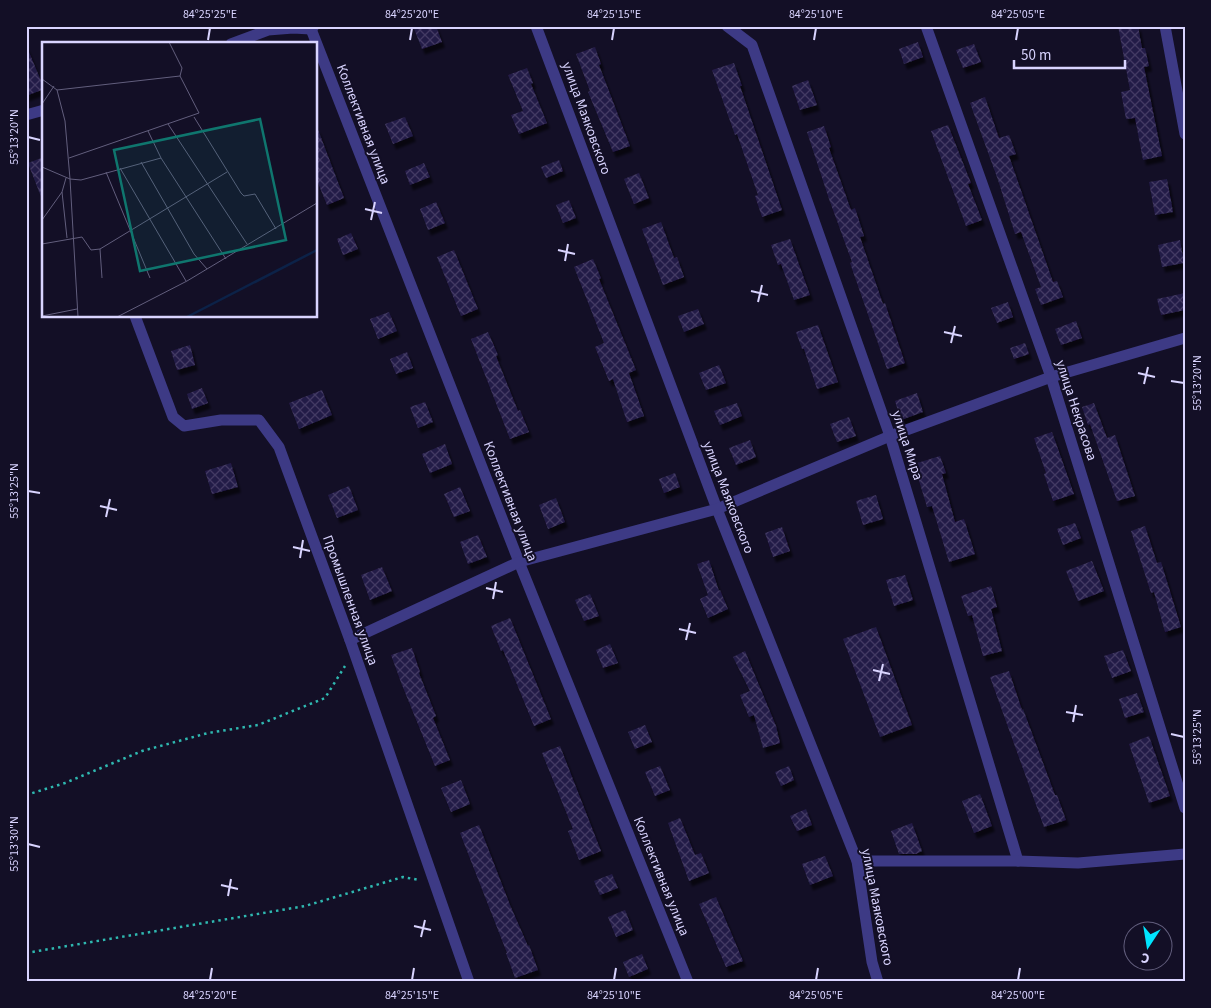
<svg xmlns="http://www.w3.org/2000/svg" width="1211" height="1008" viewBox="0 0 1211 1008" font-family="'Source Sans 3',sans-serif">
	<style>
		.building { fill: url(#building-cross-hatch); filter: url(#shadow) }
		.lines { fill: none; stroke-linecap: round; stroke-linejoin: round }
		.path { stroke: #2fb8b0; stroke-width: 2.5; stroke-dasharray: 2.5 4; stroke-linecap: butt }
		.lane { stroke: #3d3a85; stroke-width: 5.5 }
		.street { stroke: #3d3a85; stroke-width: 11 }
		.ticks { fill: none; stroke: #d9d4ff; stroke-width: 2 }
		.labels { text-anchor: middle; stroke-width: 4; stroke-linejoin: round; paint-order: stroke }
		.street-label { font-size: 14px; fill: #d9d4ff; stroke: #130f26 }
		.inset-river { fill: none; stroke: #0c2248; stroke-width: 2.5 }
		.inset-road { fill: none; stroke: #625e7d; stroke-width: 1 }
		.view { fill: #0f766e; fill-opacity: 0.15; stroke: #0f766e; stroke-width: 2.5 }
		.inset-edge { fill: none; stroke: #d9d4ff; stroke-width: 2.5 }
		.neatline { fill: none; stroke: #d9d4ff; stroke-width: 2 }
		.ticks-label { font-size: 12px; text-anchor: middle; fill: #d9d4ff }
	</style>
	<defs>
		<pattern id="building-cross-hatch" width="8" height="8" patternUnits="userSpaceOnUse" patternTransform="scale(1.25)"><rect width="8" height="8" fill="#241b47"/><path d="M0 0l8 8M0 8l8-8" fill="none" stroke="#433b63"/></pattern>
		<filter id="shadow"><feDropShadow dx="3" dy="5.5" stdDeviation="1" flood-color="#0009"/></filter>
	</defs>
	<rect width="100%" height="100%" fill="#130f26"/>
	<g class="building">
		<polygon points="413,26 436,26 442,42 422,49"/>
		<polygon points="1118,26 1138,26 1142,48 1145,48 1149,66 1144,67 1162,156 1143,160 1135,118 1126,119 1121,92 1130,90"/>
		<polygon points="918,42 923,57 904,64 899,49"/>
		<polygon points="974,44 981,62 963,68 956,50"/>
		<polygon points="26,45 44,88 44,89 26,96"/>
		<polygon points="595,47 601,64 599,65 630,146 613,152 588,92 590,91 576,54"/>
		<polygon points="734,63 742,86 740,86 782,210 762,217 755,196 758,195 737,134 735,135 712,70"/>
		<polygon points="527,68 533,83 531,84 547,123 519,134 511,115 523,111 508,75"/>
		<polygon points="808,80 817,105 800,110 792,86"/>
		<polygon points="985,97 999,138 1009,135 1016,154 1009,156 1053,282 1057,281 1063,297 1041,305 1035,289 1041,287 1021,232 1015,234 998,180 970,103"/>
		<polygon points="405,117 413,136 393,144 385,124"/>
		<polygon points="948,125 971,183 968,184 982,220 966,226 931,131"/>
		<polygon points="824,126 831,147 829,148 851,210 855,208 864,236 860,237 883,304 885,303 905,363 887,369 850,263 852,262 829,199 807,132"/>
		<polygon points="317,127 344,198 327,205 316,178"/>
		<polygon points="44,157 44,201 43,202 28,163"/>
		<polygon points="559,160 563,171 546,178 541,167"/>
		<polygon points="424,163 430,177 410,185 405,171"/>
		<polygon points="639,173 649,198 634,204 624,179"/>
		<polygon points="1167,179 1173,212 1155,215 1149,182"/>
		<polygon points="569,200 576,218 563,223 556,205"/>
		<polygon points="436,202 445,223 428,230 420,209"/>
		<polygon points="661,222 674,258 677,257 684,277 663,285 642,229"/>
		<polygon points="351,233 358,249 343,255 337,239"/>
		<polygon points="790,239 810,295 794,300 781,264 778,265 771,245"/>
		<polygon points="1180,240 1184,263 1162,267 1158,245"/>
		<polygon points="454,250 478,309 461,316 437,257"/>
		<polygon points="593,259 601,278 599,279 636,370 629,373 644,416 627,422 613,379 609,381 595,347 604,343 574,267"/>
		<polygon points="1185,293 1185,310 1161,315 1157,299"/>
		<polygon points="1008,302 1013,317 997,323 991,308"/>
		<polygon points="698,309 704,324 684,332 678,316"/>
		<polygon points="389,312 397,331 378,339 370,319"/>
		<polygon points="1076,321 1082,338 1061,345 1055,329"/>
		<polygon points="818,325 838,382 817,389 804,349 802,349 796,332"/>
		<polygon points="488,332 498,355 496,356 518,411 520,410 529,432 510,439 471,339"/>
		<polygon points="1025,343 1029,354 1014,359 1010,348"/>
		<polygon points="190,345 195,365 177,370 171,351"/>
		<polygon points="407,352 413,368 396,374 390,359"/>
		<polygon points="719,365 726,383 706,390 699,373"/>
		<polygon points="202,388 208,403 192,409 187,394"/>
		<polygon points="322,390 332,415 299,429 289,403"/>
		<polygon points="917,393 923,412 901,420 895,401"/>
		<polygon points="425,402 433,422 418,428 410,407"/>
		<polygon points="737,403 742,416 720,425 714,411"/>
		<polygon points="1094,403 1107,438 1115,435 1135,496 1117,501 1090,424 1088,425 1082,407"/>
		<polygon points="849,417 856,436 837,442 830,424"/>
		<polygon points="1052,432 1074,494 1053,501 1044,474 1046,473 1034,438"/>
		<polygon points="750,440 756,457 736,465 729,448"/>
		<polygon points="445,444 452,464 430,473 422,454"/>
		<polygon points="940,456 946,473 942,474 955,522 964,519 975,554 949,562 932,506 927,507 914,464"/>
		<polygon points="231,463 238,487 212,494 205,471"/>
		<polygon points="675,473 680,487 664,493 659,479"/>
		<polygon points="349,486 358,510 337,518 328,495"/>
		<polygon points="460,487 470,511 454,517 444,494"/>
		<polygon points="876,495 883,519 863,525 856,501"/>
		<polygon points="556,498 565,522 548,529 539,505"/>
		<polygon points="1075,523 1081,538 1063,545 1057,529"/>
		<polygon points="1145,526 1157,563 1161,562 1181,627 1165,632 1154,592 1151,593 1131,531"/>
		<polygon points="782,527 790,551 773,557 765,533"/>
		<polygon points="478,535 487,557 468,564 460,542"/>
		<polygon points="709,560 719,591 720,590 728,609 708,618 700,599 708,595 697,564"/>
		<polygon points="1092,561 1104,591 1078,601 1066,571"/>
		<polygon points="382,567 392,591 370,600 361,575"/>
		<polygon points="905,575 913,600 894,606 886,580"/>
		<polygon points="991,586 997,607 991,609 1002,651 983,656 972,615 968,616 961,596"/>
		<polygon points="590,594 599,616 584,621 575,600"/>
		<polygon points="510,618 551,719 534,726 503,650 501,651 491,626"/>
		<polygon points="876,627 912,725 880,737 843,639"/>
		<polygon points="610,644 618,663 603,668 596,650"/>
		<polygon points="412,648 420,672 419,673 436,716 433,718 450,760 435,766 402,685 391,655"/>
		<polygon points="1123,650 1131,671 1112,678 1104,656"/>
		<polygon points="745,651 776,726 780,743 763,748 754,715 749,717 740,695 750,691 733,657"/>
		<polygon points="1009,671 1022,710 1023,709 1055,795 1057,795 1066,820 1044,827 990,677"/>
		<polygon points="1137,693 1144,712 1125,718 1119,699"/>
		<polygon points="645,725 652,742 635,749 628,732"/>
		<polygon points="1149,736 1170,796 1149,803 1129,744"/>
		<polygon points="560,746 601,851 579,860 568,831 573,829 542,753"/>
		<polygon points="660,766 670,790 655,796 645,772"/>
		<polygon points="789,766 794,780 781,786 775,772"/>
		<polygon points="461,780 470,804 451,812 441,788"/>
		<polygon points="980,794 992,826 974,833 962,801"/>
		<polygon points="806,809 812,825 797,831 790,816"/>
		<polygon points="680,818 695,855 701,853 709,873 689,881 668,823"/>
		<polygon points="912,823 922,851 916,854 899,854 891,831"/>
		<polygon points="479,825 510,905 528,946 529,945 538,970 515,978 506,953 507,953 460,833"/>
		<polygon points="825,856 833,876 810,885 802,864"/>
		<polygon points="612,874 618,888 600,895 594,881"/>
		<polygon points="716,897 743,961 726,967 699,904"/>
		<polygon points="625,910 633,930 616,937 608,917"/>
		<polygon points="642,954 648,969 629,977 623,962"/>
	</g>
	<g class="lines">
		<g class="path">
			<polyline points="26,795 65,783 142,751 208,733 258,725 325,698 345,666"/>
			<polyline points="26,953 305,906 403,877 419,880"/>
		</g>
		<polyline class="lane" points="1182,982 1185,981"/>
		<g class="street">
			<polyline points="536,26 717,509 857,861 872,962 878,982"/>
			<polyline points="727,26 752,45 890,436 1018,861"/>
			<polyline points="926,26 1051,377 1185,808"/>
			<polyline points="1165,26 1185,134"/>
			<polyline points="311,29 519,562 688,982"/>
			<polyline points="231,44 268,30 293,28 311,29 314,26"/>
			<polyline points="26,115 44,110"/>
			<polyline points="135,316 173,417 184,426 221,420 259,420 279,447 350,640 469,982"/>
			<polyline points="350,640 519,562 717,509 890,436 1051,377 1185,338"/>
			<polyline points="857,861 1018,861 1078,863 1185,854"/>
		</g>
	</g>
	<path class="ticks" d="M208,40L210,28M410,40L412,28M612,40L614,28M814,40L816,28M1016,40L1018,28M28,137L40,140M365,209L382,213M371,220L375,202M558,250L575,254M565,261L568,244M751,291L768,295M758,302L762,285M944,332L962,336M951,343L955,326M1138,373L1155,377M1171,381L1184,383M1144,384L1148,367M28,491L40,493M100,506L117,510M106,517L110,499M293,547L310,551M300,558L303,540M486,588L503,592M493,599L496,582M679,629L696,633M686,640L690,623M873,670L890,674M879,681L883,664M1066,712L1083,715M1073,722L1076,705M1171,734L1184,737M28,844L40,847M221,885L238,889M228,896L231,879M414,926L431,930M421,937L425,920M210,980L212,968M412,980L414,968M614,980L616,968M816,980L818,968M1018,980L1020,968"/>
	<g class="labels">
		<g class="street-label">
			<text transform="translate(587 118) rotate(70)" y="5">улица Маяковского</text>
			<text transform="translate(364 124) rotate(69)" y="5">Коллективная улица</text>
			<text transform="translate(1077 410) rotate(72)" y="5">улица Некрасова</text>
			<text transform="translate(908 445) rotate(72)" y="5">улица Мира</text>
			<text transform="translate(729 497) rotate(69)" y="5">улица Маяковского</text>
			<text transform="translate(511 501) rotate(69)" y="5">Коллективная улица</text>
			<text transform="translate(351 600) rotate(70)" y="5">Промышленная улица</text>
			<text transform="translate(662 876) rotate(68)" y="5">Коллективная улица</text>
			<text transform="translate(878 907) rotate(79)" y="5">улица Маяковского</text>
		</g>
	</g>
	<g transform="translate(42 42)">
		<rect width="275" height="275" fill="#130f26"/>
		<path class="inset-river" d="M145,275L275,208"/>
		<path class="inset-road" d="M0,37L15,48L138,34M15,48L23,79L28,137L39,138L119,116M0,62L12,44M152,75L199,151L202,154L213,152L234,187M126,82L205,202M106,89L119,116L184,217M27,116L157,71L138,34L140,26L127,0M99,120L152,212L165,227M0,125L28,137L36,275M78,126L144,239M64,130L108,236M20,150L25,196M0,178L20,150L24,136M0,202L40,195L49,208L58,207L185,130M58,207L60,236M0,274L35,267M75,275L145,239L275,161"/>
		<path class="view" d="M218,77L244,198L98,229L72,108Z"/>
		<rect width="275" height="275" class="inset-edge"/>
	</g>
	<rect width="1211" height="1008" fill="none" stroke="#130f26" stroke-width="55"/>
	<g transform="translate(1148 946) rotate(192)"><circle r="24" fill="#130f26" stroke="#625e7d"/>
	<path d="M0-4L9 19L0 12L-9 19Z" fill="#00e5ff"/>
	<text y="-8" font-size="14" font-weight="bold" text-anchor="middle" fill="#d9d4ff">С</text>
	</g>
	<path d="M1014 60v8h111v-8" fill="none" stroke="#d9d4ff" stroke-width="2.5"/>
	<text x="1021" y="60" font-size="15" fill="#d9d4ff" stroke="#130f26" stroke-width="4" paint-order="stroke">50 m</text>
	<rect x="28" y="28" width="1156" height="952" class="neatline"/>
	<g class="ticks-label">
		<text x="210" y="18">84°25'25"E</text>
		<text x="412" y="18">84°25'20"E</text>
		<text x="614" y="18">84°25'15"E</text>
		<text x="816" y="18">84°25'10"E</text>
		<text x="1018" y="18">84°25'05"E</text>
		<text transform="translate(14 137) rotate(-90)" y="4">55°13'20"N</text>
		<text transform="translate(1197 383) rotate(-90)" y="4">55°13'20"N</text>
		<text transform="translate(14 491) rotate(-90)" y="4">55°13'25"N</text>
		<text transform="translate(1197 737) rotate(-90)" y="4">55°13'25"N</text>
		<text transform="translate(14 844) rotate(-90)" y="4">55°13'30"N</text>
		<text x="210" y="999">84°25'20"E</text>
		<text x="412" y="999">84°25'15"E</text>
		<text x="614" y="999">84°25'10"E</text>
		<text x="816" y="999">84°25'05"E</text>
		<text x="1018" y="999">84°25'00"E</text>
	</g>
</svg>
